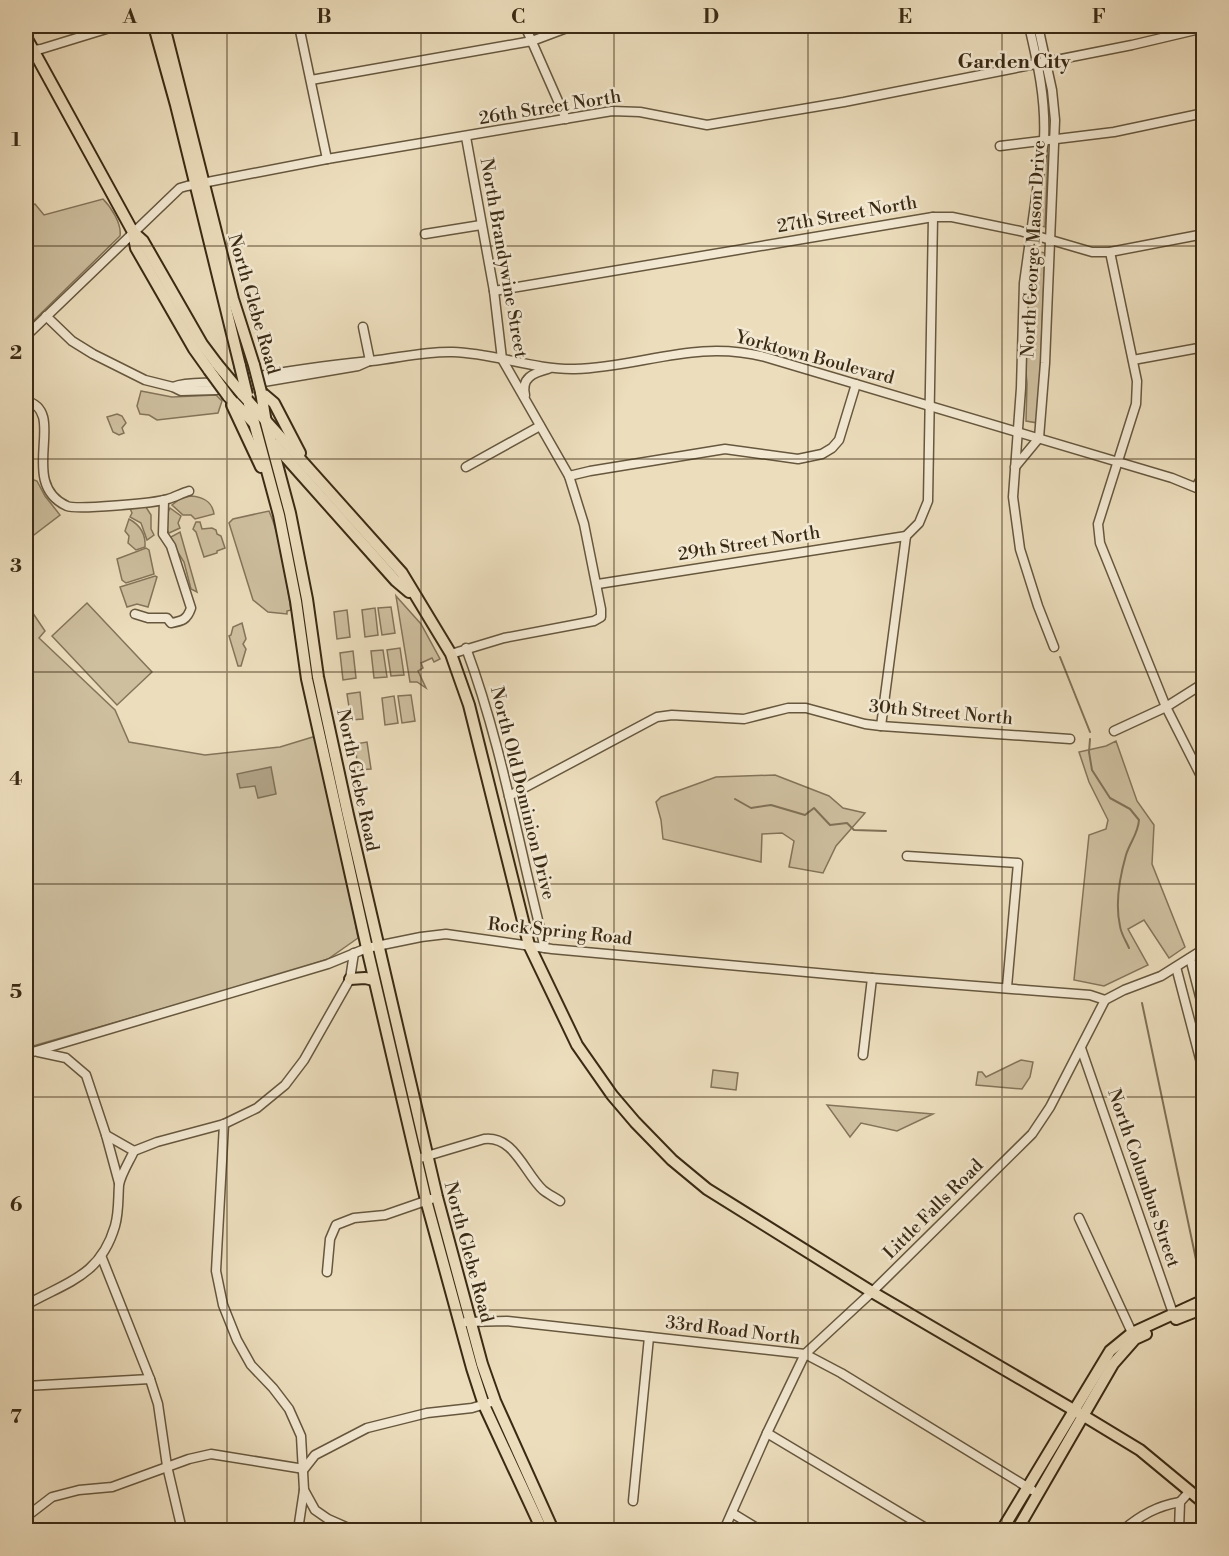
<svg xmlns="http://www.w3.org/2000/svg" width="1229" height="1556" viewBox="0 0 1229 1556" font-family="'Libre Bodoni',serif">
	<style>
		.green { fill: #cebf9f; stroke: #84745a; stroke-width: 1.5 }
		.water { fill: #afa083; stroke: #807157; stroke-width: 1.5 }
		.lines { fill: none; stroke-linecap: round; stroke-linejoin: round }
		.stream { stroke: #807157; stroke-width: 2 }
		.minor-casing { stroke: #66573e; stroke-width: 11 }
		.major-casing { stroke: #3a2a14; stroke-width: 14 }
		.minor { stroke: #f3e9d3; stroke-width: 8 }
		.major { stroke: #ecddbc; stroke-width: 10 }
		.major-bridge-casing { stroke: #3a2a14; stroke-width: 14; stroke-linecap: butt }
		.major-bridge { stroke: #ecddbc; stroke-width: 10 }
		.grid { fill: none; stroke: #3a2a14; stroke-width: 1.5; stroke-opacity: 0.55 }
		.labels { text-anchor: middle; stroke-width: 5; stroke-linejoin: round; paint-order: stroke }
		.street-label { font-size: 18px; fill: #3a2a14; stroke: #f3e9d3 }
		.neighbourhood-label { font-size: 20px; font-weight: bold; fill: #3a2a14; stroke: #f3e9d3 }
		.neatline { fill: none; stroke: #3a2a14; stroke-width: 2 }
		.grid-label { font-size: 20px; text-anchor: middle; font-weight: bold; fill: #3a2a14 }
	</style>
	<rect width="100%" height="100%" fill="#ecddbc"/>
	<filter id="stains"><feTurbulence type="fractalNoise" baseFrequency=".00333" numOctaves="4"/><feColorMatrix values="0 0 0 0 .2 0 0 0 0 .09 0 0 0 0 .02 0 0 0 .5 -.17"/></filter>
	<radialGradient id="worn" r=".72"><stop offset=".6" stop-color="#630" stop-opacity="0"/><stop offset="1" stop-color="#630" stop-opacity=".3"/></radialGradient>
	<g class="green">
		<polygon points="1046,155 1048,155 1045,227 1036,224"/>
		<path d="M103,199C111,207 122,224 120,236L26,328V210L35,204L44,215Z"/>
		<polygon points="1033,250 1045,253 1039,403 1038,423 1026,421 1027,384 1025,361 1027,292"/>
		<polygon points="141,391 172,397 216,395 222,401 218,413 157,420 149,415 140,414 137,406"/>
		<polygon points="117,414 122,416 126,423 122,428 124,433 119,435 113,432 107,417"/>
		<polygon points="34,480 37,481 45,496 60,515 26,541 26,486"/>
		<path d="M191,496C203,497 212,501 214,514L195,519L191,515H183L172,505L181,498Z"/>
		<polygon points="144,504 151,515 151,529 154,535 147,540 141,523 130,517 132,513 129,506"/>
		<path d="M170,508L181,516L178,523L180,528L169,533C163,526 166,516 170,508Z"/>
		<path d="M269,511C281,537 286,581 291,610L287,611V614L268,612L253,600L229,523L233,519Z"/>
		<path d="M129,519C140,525 146,534 145,547L136,550L128,543L129,536L125,531Z"/>
		<polygon points="196,522 200,522 202,529 212,528 216,530 217,534 221,536 225,548 217,551 217,553 204,557 196,532 193,529"/>
		<polygon points="180,532 197,592 191,589 184,562 169,538"/>
		<polygon points="146,548 149,550 154,574 126,583 122,580 117,559"/>
		<polygon points="155,576 157,577 148,607 137,604 127,607 120,587"/>
		<polygon points="396,596 421,624 440,659 434,662 432,658 421,663 423,668 418,671 426,688 417,682 410,682"/>
		<polygon points="26,603 45,631 39,638 115,710 129,742 205,755 280,747 316,736 349,885 358,938 328,959 263,980 26,1048"/>
		<polygon points="87,603 152,672 117,705 52,636"/>
		<polygon points="391,607 395,633 382,635 378,608"/>
		<polygon points="375,608 378,635 365,637 362,610"/>
		<polygon points="347,610 350,637 337,639 334,612"/>
		<polygon points="242,623 246,639 243,644 246,649 241,666 238,666 229,636 231,635 233,627"/>
		<polygon points="400,648 404,675 391,676 387,650"/>
		<polygon points="383,650 387,677 374,678 371,651"/>
		<polygon points="353,651 356,678 343,680 340,653"/>
		<polygon points="360,692 363,719 351,720 347,694"/>
		<polygon points="411,695 415,721 402,723 398,696"/>
		<polygon points="394,696 398,723 385,725 382,698"/>
		<polygon points="1116,741 1137,801 1154,825 1152,864 1185,947 1169,958 1144,920 1128,929 1148,965 1104,986 1074,980 1089,835 1106,829 1108,820 1089,782 1079,752 1106,746"/>
		<polygon points="367,742 371,769 358,770 355,744"/>
		<polygon points="775,775 829,796 843,808 865,813 836,846 823,873 789,867 794,841 782,833 762,834 761,862 663,839 661,820 656,802 661,797 716,777"/>
		<polygon points="1021,1060 1033,1062 1030,1077 1022,1089 976,1085 978,1072 982,1072 986,1077"/>
		<polygon points="713,1070 738,1073 736,1090 711,1087"/>
		<polygon points="827,1105 933,1114 897,1131 861,1123 850,1137"/>
	</g>
	<polygon class="water" points="271,767 276,794 258,798 255,786 240,788 237,774"/>
	<g class="lines">
		<g class="stream">
			<polyline points="1060,657 1090,732"/>
			<path d="M1090,739L1089,752L1092,770L1110,798L1130,809L1139,820C1138,834 1130,842 1126,855C1120,876 1115,904 1120,926C1121,934 1126,941 1129,948"/>
			<polyline points="735,799 751,808 771,805 805,815 814,808 830,825 847,823 854,830 886,831"/>
			<polyline points="1142,1003 1202,1288"/>
		</g>
		<defs>
			<g id="minor">
				<polyline points="299,26 327,159"/>
				<polyline points="525,26 566,119"/>
				<path d="M1029,26C1038,64 1046,100 1044,140L1024,283L1021,388L1013,497L1020,549L1038,606L1054,647"/>
				<polyline points="756,27 779,26"/>
				<polyline points="26,51 41,49 116,26"/>
				<polyline points="311,80 532,41 572,26"/>
				<polyline points="1000,146 1114,132 1204,113"/>
				<polyline points="425,234 481,225"/>
				<polyline points="1110,252 1137,381 1136,404 1098,524 1100,543 1166,707 1204,782"/>
				<polyline points="494,291 933,217 952,217 1020,231 1092,252 1110,252 1204,234"/>
				<polyline points="46,316 72,341 93,354 145,380 173,387 181,391 216,390 358,366 367,362"/>
				<polyline points="363,327 370,361"/>
				<polyline points="26,336 180,188 187,186 327,159 612,111 640,112 707,125 844,102 1132,45 1204,28"/>
				<polyline points="1133,360 1204,347"/>
				<path d="M173,387C188,381 206,384 222,382C272,374 321,365 371,361C399,358 425,351 453,352C494,353 534,370 575,369C642,367 695,339 765,357L1172,478L1204,491"/>
				<path d="M525,395C521,378 533,373 548,369"/>
				<path d="M26,401C69,411 16,483 67,506C77,510 155,503 168,499C175,497 182,493 189,491"/>
				<polyline points="466,467 540,426"/>
				<polyline points="1015,467 1039,438 1045,363 1055,120 1052,90 1038,26"/>
				<polyline points="569,476 590,471 725,449 798,459 822,454 832,448 839,440 856,384"/>
				<polyline points="1196,487 1204,474"/>
				<polyline points="598,584 906,536"/>
				<path d="M135,614L148,618H167L171,623C182,621 187,620 191,608L171,546L163,534L164,500"/>
				<path d="M466,648C502,745 519,848 545,948"/>
				<polyline points="451,654 504,638 594,621 601,617 601,609 584,524 569,476 502,359 494,291 466,137"/>
				<polyline points="881,726 906,536 919,523 928,501 933,217"/>
				<polyline points="1114,731 1166,707 1204,683"/>
				<polyline points="509,796 657,717 672,715 744,719 788,708 806,708 865,724 881,726 1070,739"/>
				<polyline points="907,856 1018,863 1007,987"/>
				<polyline points="1190,958 1204,1012"/>
				<polyline points="1176,967 1204,1074"/>
				<polyline points="1081,1048 1175,1319"/>
				<polyline points="26,1054 328,964 367,948 421,937 446,934 552,949 872,978 1090,995 1105,1000"/>
				<polyline points="863,1055 872,978"/>
				<polyline points="224,1124 216,1271 223,1305 237,1340 251,1365 273,1388 289,1409 301,1436 304,1490 315,1510 328,1519 353,1530"/>
				<polyline points="106,1135 119,1183"/>
				<polyline points="134,1151 157,1142 224,1124 257,1108 285,1085 304,1060 350,979 354,953"/>
				<path d="M417,1159L484,1139C514,1135 525,1174 543,1190C548,1194 554,1197 560,1201"/>
				<polyline points="1079,1218 1134,1337"/>
				<polyline points="102,1258 150,1379 158,1404 167,1466 182,1530"/>
				<polyline points="327,1272 330,1239 336,1225 354,1218 385,1215 437,1197"/>
				<path d="M26,1305C66,1282 100,1277 115,1226C119,1212 118,1199 119,1185C121,1174 129,1162 134,1151L106,1135L86,1075L66,1058L38,1052"/>
				<polyline points="466,1322 507,1321 805,1354 841,1373 1032,1490"/>
				<polyline points="26,1386 150,1379"/>
				<polyline points="767,1433 929,1530"/>
				<polyline points="633,1501 649,1337"/>
				<polyline points="732,1513 760,1530"/>
				<polyline points="26,1517 52,1497 79,1490 112,1487 189,1459 211,1454 304,1469 315,1455 367,1428 427,1413 472,1408 495,1401"/>
				<polyline points="298,1530 304,1490"/>
				<polyline points="724,1530 767,1433 805,1354 872,1292 1032,1134 1050,1107 1105,1000 1124,990 1161,976 1204,949"/>
				<path d="M1123,1530C1141,1515 1157,1506 1180,1502"/>
				<polyline points="1179,1530 1180,1502 1190,1491"/>
			</g>
			<g id="major">
				<polyline points="154,26 176,105 240,366"/>
				<polyline points="164,26 233,299 254,365"/>
				<polyline points="26,37 133,232 136,248 194,349 209,370"/>
				<polyline points="133,232 143,241 202,344 217,364"/>
				<polyline points="261,392 266,423 290,513 307,599 318,677 348,815 437,1197 482,1364 495,1401 553,1530"/>
				<polyline points="261,392 274,403 300,453"/>
				<polyline points="242,394 402,573 451,654 469,705 529,945 577,1045 612,1095 635,1122 672,1160 707,1189 872,1292 1084,1416 1140,1450 1204,1503"/>
				<polyline points="228,396 253,422"/>
				<polyline points="249,404 279,515 296,601 307,679 367,948 426,1200 472,1368 484,1405 542,1530"/>
				<polyline points="232,405 261,467"/>
				<polyline points="274,444 396,581 409,592"/>
				<polyline points="350,979 365,978 374,980"/>
				<polyline points="1176,1319 1204,1308"/>
				<polyline points="1002,1530 1110,1351 1132,1333 1204,1300"/>
				<polyline points="1017,1530 1113,1364 1135,1339 1146,1334"/>
			</g>
		</defs>
		<use href="#minor" class="minor-casing"/>
		<use href="#major" class="major-casing"/>
		<use href="#minor" class="minor"/>
		<use href="#major" class="major"/>
		<defs>
			<g id="major-bridge">
				<polyline points="217,364 242,394"/>
				<polyline points="254,365 261,392"/>
				<polyline points="240,366 247,395"/>
				<polyline points="209,370 228,396"/>
			</g>
		</defs>
		<use href="#major-bridge" class="major-bridge-casing"/>
		<use href="#major-bridge" class="major-bridge"/>
	</g>
	<path class="grid" d="M227,26V1530M421,26V1530M614,26V1530M808,26V1530M1002,26V1530M26,246H1204M26,459H1204M26,672H1204M26,884H1204M26,1097H1204M26,1310H1204"/>
	<g class="labels">
		<g class="street-label">
			<text transform="translate(550 107) rotate(-9)" y="6">26th Street North</text>
			<text transform="translate(847 214) rotate(-10)" y="6">27th Street North</text>
			<text transform="translate(1033 249) rotate(-87)" y="6">North George Mason Drive</text>
			<text transform="translate(504 258) rotate(80)" y="6">North Brandywine Street</text>
			<text transform="translate(254 304) rotate(74)" y="6">North Glebe Road</text>
			<text transform="translate(815 357) rotate(15)" y="6">Yorktown Boulevard</text>
			<text transform="translate(749 543) rotate(-9)" y="6">29th Street North</text>
			<text transform="translate(941 712) rotate(5)" y="6">30th Street North</text>
			<text transform="translate(358 780) rotate(78)" y="6">North Glebe Road</text>
			<text transform="translate(523 793) rotate(76)" y="6">North Old Dominion Drive</text>
			<text transform="translate(560 931) rotate(6)" y="6">Rock Spring Road</text>
			<text transform="translate(1144 1178) rotate(71)" y="6">North Columbus Street</text>
			<text transform="translate(933 1209) rotate(-45)" y="6">Little Falls Road</text>
			<text transform="translate(469 1252) rotate(75)" y="6">North Glebe Road</text>
			<text transform="translate(733 1330) rotate(7)" y="6">33rd Road North</text>
		</g>
		<g class="neighbourhood-label">
			<text x="1014" y="68">Garden City</text>
		</g>
	</g>
	<rect width="1229" height="1556" fill="none" stroke="#ecddbc" stroke-width="66"/>
	<rect x="33" y="33" width="1163" height="1490" class="neatline"/>
	<g class="grid-label">
		<text x="130" y="23">A</text>
		<text x="324" y="23">B</text>
		<text x="518" y="23">C</text>
		<text x="711" y="23">D</text>
		<text x="905" y="23">E</text>
		<text x="1099" y="23">F</text>
		<text x="16" y="146">1</text>
		<text x="16" y="359">2</text>
		<text x="16" y="572">3</text>
		<text x="16" y="785">4</text>
		<text x="16" y="998">5</text>
		<text x="16" y="1211">6</text>
		<text x="16" y="1423">7</text>
	</g>
	<rect width="100%" height="100%" filter="url(#stains)"/>
	<rect width="100%" height="100%" fill="url(#worn)"/>
</svg>
